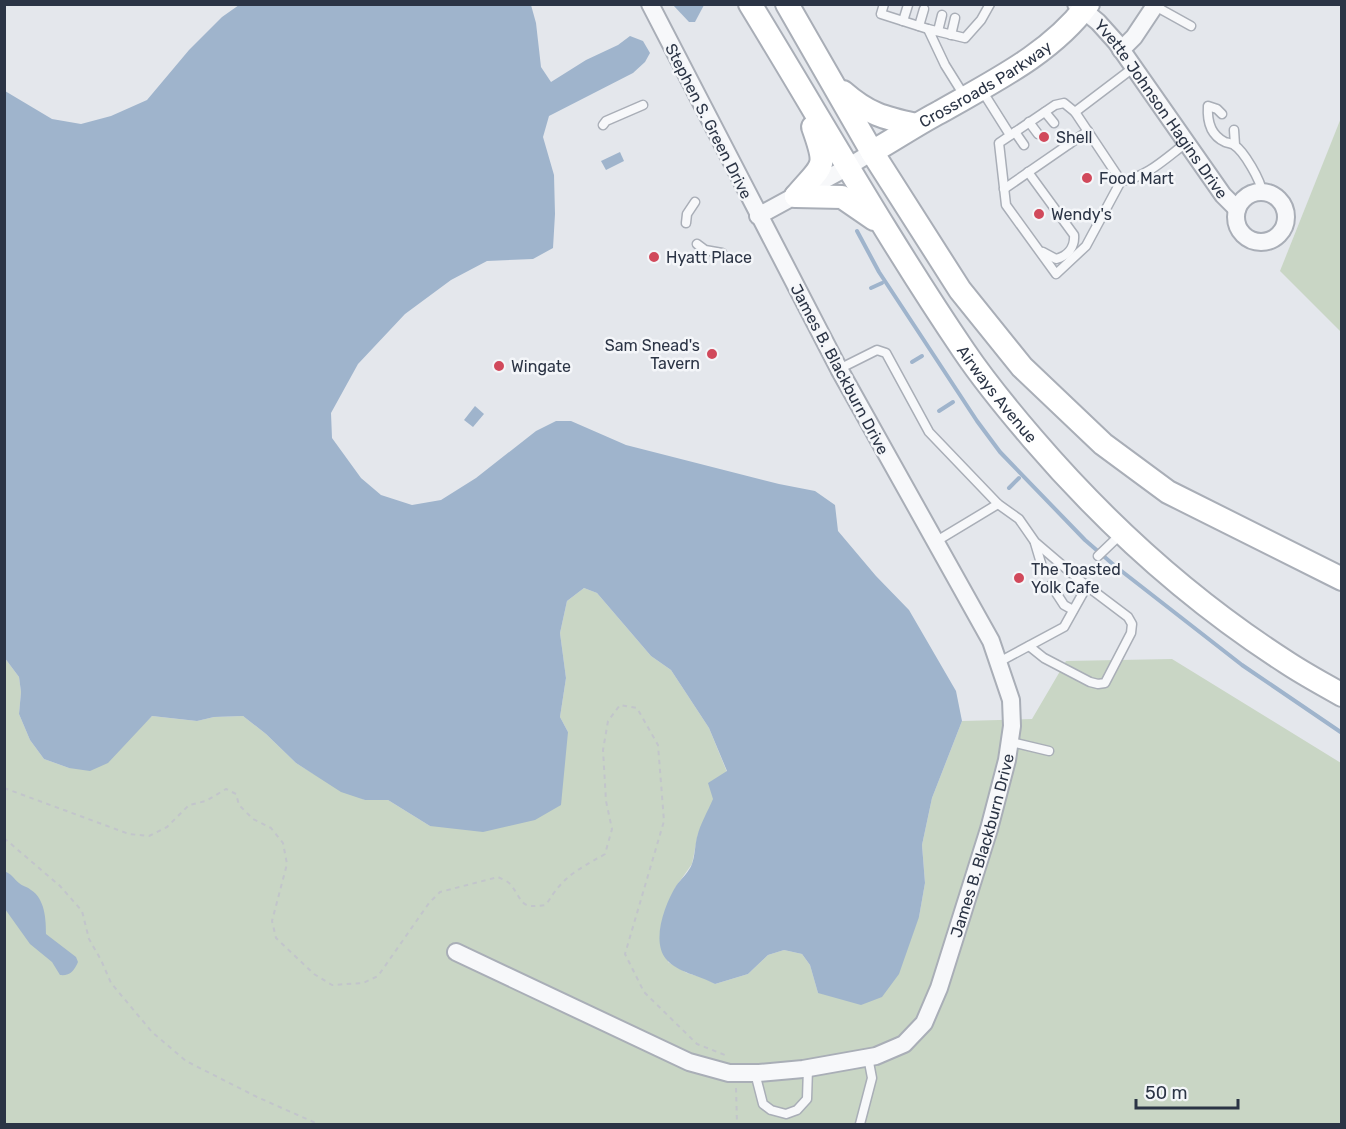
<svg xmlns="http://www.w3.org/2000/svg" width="1346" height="1129" viewBox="0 0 1346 1129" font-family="Rubik,sans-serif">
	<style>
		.green { fill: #c9d6c5 }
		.water { fill: #9fb4cc }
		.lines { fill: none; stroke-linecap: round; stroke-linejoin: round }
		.stream { stroke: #9fb4cc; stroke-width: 4 }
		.lane-casing { stroke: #a9aeb7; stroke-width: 11 }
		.street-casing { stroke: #a9aeb7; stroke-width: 20 }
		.secondary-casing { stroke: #a9aeb7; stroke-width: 26 }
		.path { stroke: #c2c5cb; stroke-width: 2; stroke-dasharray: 4.5 4.5; stroke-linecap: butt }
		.lane { stroke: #f7f8fa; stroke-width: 8 }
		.street { stroke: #f7f8fa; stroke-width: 16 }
		.secondary { stroke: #fff; stroke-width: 22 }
		.poi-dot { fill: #d1495b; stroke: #f4f6f9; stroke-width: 2 }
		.labels { text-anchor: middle; stroke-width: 5; stroke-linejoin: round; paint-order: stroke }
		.street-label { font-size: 16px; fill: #2b3445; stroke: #f4f6f9 }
		.poi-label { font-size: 16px; fill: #2b3445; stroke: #f4f6f9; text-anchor: start }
	</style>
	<rect width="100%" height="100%" fill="#e4e7ec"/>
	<g class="green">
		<polygon points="1341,118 1342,332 1341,332 1280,271"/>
		<polygon points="584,588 597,593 651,656 671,670 709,728 727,772 698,834 692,864 675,888 668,962 687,973 704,978 715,984 748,974 768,955 784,950 802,954 810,965 818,993 919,917 925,883 922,845 932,798 962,721 1032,719 1066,661 1172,659 1341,763 1341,1124 17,1124 5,1123 4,657 19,677 21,692 19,714 30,740 44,759 69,768 129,738 152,716 197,721 214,717 243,716 266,734 296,763 312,773 365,800 388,800 430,826 568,732 560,717 566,678 560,633 567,601"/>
	</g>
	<g class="water">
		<path d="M239,5H531L536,23L541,67L551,82L586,60L618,45L630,36L643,41L650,53L645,62L633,73L549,116L543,137L554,175L555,214L553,248L533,259L487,261L451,280L405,314L358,364L331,413L332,438L361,478L381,495L412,505L441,500L476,478L536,431L556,421H571L626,445L779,484L815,491L835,505L838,531L876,576L909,610L956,691L962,721L932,798L922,845L925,883L919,917L899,974L882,997L861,1005L818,993L810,965L802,954L784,950L768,955L748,974L715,984C699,975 678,973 666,959C651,941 665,904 676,886C681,879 689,872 692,864C695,856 695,845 697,837C700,824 708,811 713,799L708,783L727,771L709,728L671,670L651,656L597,593L584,588L567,601L560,633L566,678L560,717L568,732L561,805L535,820L483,832L430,826L388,800H365L341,792L296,763L266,734L243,716L214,717L197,721L152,716L108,763L90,771L69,768L44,759L30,740L19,714L21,692L19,677L4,657L5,91L52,119L81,124L111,116L147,100L189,50L222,17Z"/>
		<polygon points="673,5 704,5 695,22 689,22"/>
		<polygon points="620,152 624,161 606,170 601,161"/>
		<polygon points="475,406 484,414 473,427 464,420"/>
		<path d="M4,871C12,874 13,878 19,883C22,886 28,887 31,890C45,899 46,919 46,934L76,957L78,962C74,971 70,976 60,975L52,962L30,944L5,909Z"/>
	</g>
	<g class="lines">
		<g class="stream">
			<polyline points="857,231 879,272 977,421 1000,452 1085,540 1115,566 1242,665 1342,733"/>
			<polyline points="871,288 882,283"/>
			<polyline points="912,362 922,356"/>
			<polyline points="939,411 953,402"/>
			<polyline points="1009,488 1019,478"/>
		</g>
		<defs>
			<g id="lane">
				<polyline points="884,4 881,14 928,29"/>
				<polyline points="1155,6 1191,26"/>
				<polyline points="903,21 908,5"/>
				<polyline points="919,26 924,9"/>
				<polyline points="938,31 942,15"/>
				<polyline points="951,35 955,18"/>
				<polyline points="981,89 1010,135"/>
				<polyline points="965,97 945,65 928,29 965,38 981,20 990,4"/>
				<polygon points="1064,103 1075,112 1121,181 1086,246 1056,274 1006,205 999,143 1055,105"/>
				<polyline points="1045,112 1054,123"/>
				<polyline points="1075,112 1133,68"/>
				<path d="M1222,114L1217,109L1208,106C1207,121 1210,135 1225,142C1228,143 1231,143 1234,145C1244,151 1261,181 1262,192"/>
				<polyline points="1029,122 1038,134"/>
				<polyline points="603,125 606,121 643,105"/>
				<polyline points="1234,130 1235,145"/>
				<polyline points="1015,132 1024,145"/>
				<polyline points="1063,136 1069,144"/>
				<path d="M1028,172L1074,235C1075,247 1068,256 1056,259L1043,252"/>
				<path d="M1121,181C1146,178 1166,158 1186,143"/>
				<polyline points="1004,189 1088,131"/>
				<polyline points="686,223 687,214 695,202"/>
				<polyline points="697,244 705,250 722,253"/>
				<polyline points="839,369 877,350 886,353 929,432 998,504 1019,519 1035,542 1083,583 1083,593 1064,627 999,662"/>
				<polyline points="935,542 998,504"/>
				<polyline points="1035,543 1043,570"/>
				<polyline points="1098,556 1121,534"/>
				<polyline points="1051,585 1064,605 1073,610"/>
				<polyline points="1029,646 1044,658 1090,682 1098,684 1105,683 1131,633 1132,624 1128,617 1083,583"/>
				<polyline points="1011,742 1049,751"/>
				<polyline points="755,1073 763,1104 771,1110 786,1114 797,1110 807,1099 808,1068"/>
				<polyline points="860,1124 872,1078 868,1057"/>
			</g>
			<g id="street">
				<path id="s1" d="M1076,4L1098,22L1116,42L1223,195L1237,209"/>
				<polyline points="1121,50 1134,37 1156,4"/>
				<circle cx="1261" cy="217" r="25"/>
				<polyline points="758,216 848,167 872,152"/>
				<path id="s2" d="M456,952L689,1062L729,1073H759L803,1069L876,1056L904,1044L924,1023L939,988L989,829L1007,760L1012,726L1011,700L991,641L839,369L650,4"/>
			</g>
			<g id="secondary">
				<path id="s3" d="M750,4C821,120 888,239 964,351C985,382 1009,411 1033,439C1106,524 1191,601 1286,662C1304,674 1323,684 1342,695"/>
				<polyline points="787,4 872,152 960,290 1022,367 1103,444 1168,492 1342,579"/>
				<path d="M843,92C868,114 884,118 916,125"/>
				<path id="s4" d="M872,152C895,139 917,124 940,112C992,82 1051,54 1088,4"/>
				<path d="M796,196C824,163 828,169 813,127"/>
				<polyline points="796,196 842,197 874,219"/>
			</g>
		</defs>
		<use href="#lane" class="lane-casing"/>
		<use href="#street" class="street-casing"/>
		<use href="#secondary" class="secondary-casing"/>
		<g class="path">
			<path d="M4,788L129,834L149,836L167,827L189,805L206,801L226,789L236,794L239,805L253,819L271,828L283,843L287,864L272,921L276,938L314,974L332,985L363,983L378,976L429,903L440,892L498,877C502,879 508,881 511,885C524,902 519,909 546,905C564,875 576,871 605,854L612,829L606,801L603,750L608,721L620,705L637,708L658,745L664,821L625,954L644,992L697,1044L725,1055"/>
			<polyline points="4,838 60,886 82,911 89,939 101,960 111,983 152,1032 186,1061 257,1097 318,1124"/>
			<polyline points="736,1088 737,1124"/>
		</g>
		<use href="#lane" class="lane"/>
		<use href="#street" class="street"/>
		<use href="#secondary" class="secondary"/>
	</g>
	<g class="poi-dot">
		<circle cx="1044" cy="137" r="6"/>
		<circle cx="1087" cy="178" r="6"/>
		<circle cx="1039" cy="214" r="6"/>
		<circle cx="654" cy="257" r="6"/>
		<circle cx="712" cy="354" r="6"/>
		<circle cx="499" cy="366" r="6"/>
		<circle cx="1019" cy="578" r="6"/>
	</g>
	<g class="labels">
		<g class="street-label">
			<text dy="6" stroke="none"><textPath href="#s4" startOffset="132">Crossroads Parkway</textPath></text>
			<text dy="6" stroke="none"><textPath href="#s1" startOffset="136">Yvette Johnson Hagins Drive</textPath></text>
			<text transform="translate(709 121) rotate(63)" y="6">Stephen S. Green Drive</text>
			<text transform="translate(840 369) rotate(62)" y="6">James B. Blackburn Drive</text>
			<text dy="6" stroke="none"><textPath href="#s3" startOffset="462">Airways Avenue</textPath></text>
			<text dy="6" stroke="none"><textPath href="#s2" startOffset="694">James B. Blackburn Drive</textPath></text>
		</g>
		<g class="poi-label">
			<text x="1056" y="143">Shell</text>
			<text x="1099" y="184">Food Mart</text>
			<text x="1051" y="220">Wendy's</text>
			<text x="666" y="263">Hyatt Place</text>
			<text x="700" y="351" text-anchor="end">Sam Snead's<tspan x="700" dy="18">Tavern</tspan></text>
			<text x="511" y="372">Wingate</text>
			<text x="1031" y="575">The Toasted<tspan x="1031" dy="18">Yolk Cafe</tspan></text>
		</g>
	</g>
	<rect width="1346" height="1129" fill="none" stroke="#2b3445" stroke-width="12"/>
	<path d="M1136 1099v9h102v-9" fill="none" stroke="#2b3445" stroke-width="3"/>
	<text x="1145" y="1099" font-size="18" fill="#2b3445" stroke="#f4f6f9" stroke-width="4.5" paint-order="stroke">50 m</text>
</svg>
